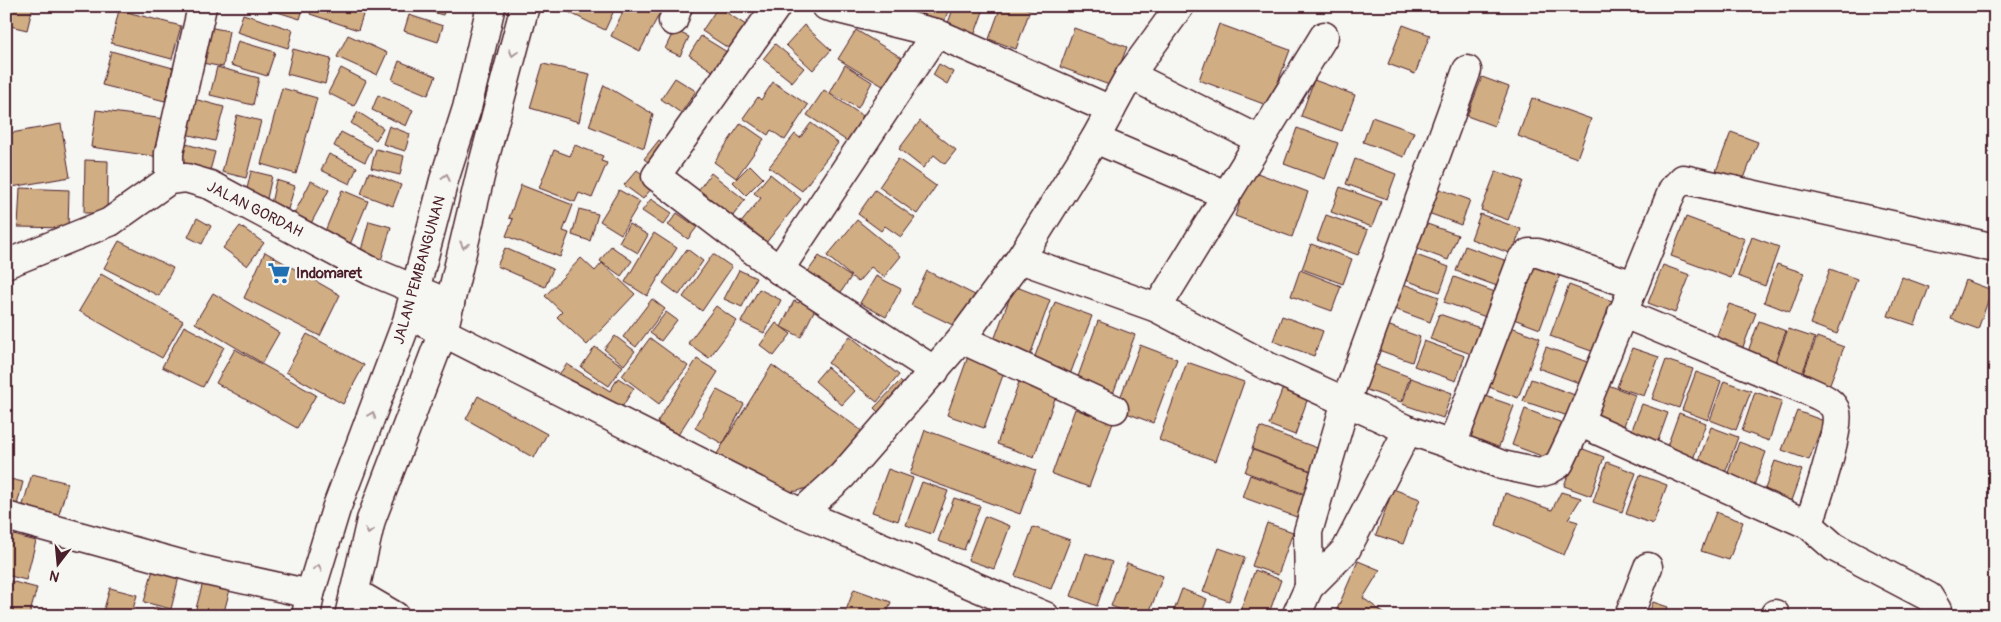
<svg xmlns="http://www.w3.org/2000/svg" width="2001" height="622" viewBox="0 0 2001 622" font-family="Pangolin,sans-serif">
	<style>
		.building { fill: #d0ad83; stroke: #4a1f2b }
		.lines { fill: none; stroke-linecap: round; stroke-linejoin: round }
		.minor-casing { stroke: #4a1f2b; stroke-width: 31 }
		.major-casing { stroke: #4a1f2b; stroke-width: 31 }
		.minor { stroke: #f6f6f2; stroke-width: 28 }
		.major { stroke: #f6f6f2; stroke-width: 28 }
		.oneway { stroke: #a99598 }
		.labels { text-anchor: middle; stroke-width: 4.5; stroke-linejoin: round; paint-order: stroke }
		.street-label { font-size: 15px; fill: #4a1f2b; stroke: #f6f6f2 }
		.poi-label { font-size: 15px; font-weight: bold; fill: #4a1f2b; stroke: #f6f6f2; text-anchor: start }
	</style>
	<rect width="100%" height="100%" fill="#f6f6f2"/>
	<filter id="ink" filterUnits="userSpaceOnUse"><feTurbulence type="fractalNoise" baseFrequency=".02" numOctaves="2"/><feDisplacementMap in="SourceGraphic" scale="10" xChannelSelector="R" yChannelSelector="G"/><feConvolveMatrix kernelMatrix="1 2 1 2 8 2 1 2 1" color-interpolation-filters="sRGB"/></filter>
	<g filter="url(#ink)">
		<g class="building">
			<polygon points="6,6 33,6 27,30 6,25"/>
			<polygon points="272,6 304,6 300,19 271,10"/>
			<polygon points="312,6 366,6 358,30 310,14"/>
			<polygon points="410,6 446,6 443,15"/>
			<polygon points="556,6 616,6 605,30"/>
			<polygon points="626,6 663,7 640,51 611,36"/>
			<polygon points="887,6 917,6 913,16"/>
			<polygon points="919,6 950,6 944,22 917,12"/>
			<polygon points="954,6 985,6 974,36 947,26"/>
			<polygon points="1001,6 1020,6 1030,10 1016,49 989,39"/>
			<polygon points="1301,6 1315,6 1313,10"/>
			<polygon points="718,7 752,29 736,53 702,31"/>
			<polygon points="119,10 181,26 172,59 111,43"/>
			<polygon points="243,14 293,30 288,48 237,32"/>
			<polygon points="409,15 443,26 438,42 404,31"/>
			<polygon points="1219,24 1290,50 1269,106 1199,80"/>
			<polygon points="804,25 831,50 813,70 786,45"/>
			<polygon points="1403,25 1430,35 1415,74 1388,64"/>
			<polygon points="203,26 229,31 223,67 197,62"/>
			<polygon points="1074,28 1127,47 1112,86 1060,67"/>
			<polygon points="674,30 689,37 680,56 665,49"/>
			<polygon points="856,30 904,59 886,88 838,59"/>
			<polygon points="348,35 387,53 377,75 337,57"/>
			<polygon points="701,36 727,52 714,72 689,55"/>
			<polygon points="238,41 275,52 267,76 231,65"/>
			<polygon points="775,44 804,68 792,82 763,59"/>
			<polygon points="293,49 331,59 325,84 287,74"/>
			<polygon points="111,51 173,68 165,101 102,85"/>
			<polygon points="399,61 436,76 428,95 392,80"/>
			<polygon points="543,64 590,74 579,122 530,108"/>
			<polygon points="939,64 953,72 947,84 933,75"/>
			<polygon points="845,65 872,82 858,108 830,93"/>
			<polygon points="217,67 259,78 253,105 210,95"/>
			<polygon points="341,68 366,81 354,106 328,93"/>
			<polygon points="1482,77 1509,87 1494,126 1467,116"/>
			<polygon points="675,78 696,91 681,113 661,99"/>
			<polygon points="1314,80 1355,95 1342,131 1301,116"/>
			<polygon points="773,82 808,105 785,140 771,130 768,135 743,118 758,97 761,100"/>
			<polygon points="604,85 653,114 644,148 589,126"/>
			<polygon points="282,88 317,98 296,174 261,164"/>
			<polygon points="824,90 863,116 847,141 807,115"/>
			<polygon points="378,95 413,110 406,126 372,110"/>
			<polygon points="1532,98 1591,119 1577,158 1518,136"/>
			<polygon points="194,99 224,107 215,141 185,134"/>
			<polygon points="96,110 165,119 159,157 91,147"/>
			<polygon points="358,112 383,128 376,140 351,123"/>
			<polygon points="237,115 261,121 246,178 222,172"/>
			<polygon points="1372,117 1414,132 1404,157 1363,142"/>
			<polygon points="920,121 956,150 945,164 934,155 923,168 899,149"/>
			<polygon points="741,123 764,139 736,178 714,162"/>
			<polygon points="811,123 838,143 802,191 769,167 795,134 800,138"/>
			<polygon points="61,124 70,177 6,188 6,134"/>
			<polygon points="389,126 410,134 405,151 383,144"/>
			<polygon points="1297,128 1338,143 1325,179 1284,164"/>
			<polygon points="341,132 372,148 365,162 334,146"/>
			<polygon points="1731,132 1758,142 1743,181 1716,171"/>
			<polygon points="659,140 672,150 657,169 644,159"/>
			<polygon points="179,142 215,152 208,178 172,168"/>
			<polygon points="575,145 603,156 601,161 607,163 592,198 579,193 575,202 539,188 554,150 570,156"/>
			<polygon points="376,149 404,156 400,175 371,168"/>
			<polygon points="329,154 357,167 350,184 321,170"/>
			<polygon points="898,159 936,186 917,214 879,187"/>
			<polygon points="1355,159 1396,174 1387,199 1346,184"/>
			<polygon points="85,160 108,161 107,213 84,213"/>
			<polygon points="750,165 763,178 746,195 733,182"/>
			<polygon points="637,170 655,184 643,199 624,185"/>
			<polygon points="251,171 272,176 266,203 245,198"/>
			<polygon points="1252,171 1308,192 1292,237 1235,216"/>
			<polygon points="1496,171 1523,181 1508,220 1481,210"/>
			<polygon points="369,172 401,185 393,206 361,194"/>
			<polygon points="711,173 745,200 725,226 691,200"/>
			<polygon points="770,174 801,199 765,244 740,224 761,198 754,193"/>
			<polygon points="276,180 295,186 288,209 271,204"/>
			<polygon points="311,181 329,190 309,227 292,218"/>
			<polygon points="521,185 573,205 563,231 569,233 560,257 506,236 513,219 509,218"/>
			<polygon points="1429,185 1470,200 1461,225 1420,210"/>
			<polygon points="1340,187 1381,202 1372,227 1331,212"/>
			<polygon points="20,188 69,190 68,228 18,227"/>
			<polygon points="342,190 368,201 349,247 323,236"/>
			<polygon points="619,190 640,202 621,234 600,221"/>
			<polygon points="875,190 915,218 901,237 885,226 881,231 858,214"/>
			<polygon points="651,199 672,213 663,225 642,211"/>
			<polygon points="579,209 598,214 590,241 572,235"/>
			<polygon points="677,213 697,227 688,239 668,225"/>
			<polygon points="1480,214 1521,229 1512,254 1471,239"/>
			<polygon points="1326,215 1368,230 1358,255 1317,240"/>
			<polygon points="1686,217 1745,239 1731,278 1671,256"/>
			<polygon points="197,218 211,226 202,244 188,237"/>
			<polygon points="857,220 901,256 884,277 871,267 858,282 827,256"/>
			<polygon points="1416,220 1458,235 1448,260 1407,245"/>
			<polygon points="369,221 391,227 380,264 359,258"/>
			<polygon points="629,224 648,235 638,253 619,242"/>
			<polygon points="240,226 264,243 247,266 223,248"/>
			<polygon points="654,233 677,248 647,296 625,282"/>
			<polygon points="1752,237 1779,247 1765,286 1738,276"/>
			<polygon points="119,241 173,268 159,296 104,268"/>
			<polygon points="1311,244 1352,259 1343,284 1302,269"/>
			<polygon points="611,246 632,261 621,276 600,261"/>
			<polygon points="1465,246 1507,261 1497,286 1456,271"/>
			<polygon points="505,248 553,269 545,287 497,266"/>
			<polygon points="687,249 703,261 679,295 663,283"/>
			<polygon points="265,252 340,295 320,336 244,298"/>
			<polygon points="1408,252 1449,267 1440,292 1399,278"/>
			<polygon points="713,254 732,267 702,311 683,297"/>
			<polygon points="819,256 851,277 837,298 804,277"/>
			<polygon points="581,258 595,271 602,263 635,294 587,345 557,317 562,312 545,296"/>
			<polygon points="1533,259 1562,269 1540,329 1511,318"/>
			<polygon points="1777,264 1804,273 1790,312 1764,302"/>
			<polygon points="1663,265 1690,275 1675,313 1648,303"/>
			<polygon points="1830,269 1857,279 1837,334 1810,324"/>
			<polygon points="739,270 756,278 742,307 724,299"/>
			<polygon points="1300,270 1341,286 1332,311 1291,296"/>
			<polygon points="927,271 975,295 959,328 911,305"/>
			<polygon points="101,274 183,321 162,358 79,311"/>
			<polygon points="876,276 901,289 886,317 860,303"/>
			<polygon points="1454,277 1495,292 1486,317 1444,302"/>
			<polygon points="1902,277 1929,287 1915,325 1888,316"/>
			<polygon points="1965,280 1992,290 1978,329 1951,319"/>
			<polygon points="1398,282 1439,297 1430,322 1389,307"/>
			<polygon points="1569,285 1612,301 1594,352 1550,336"/>
			<polygon points="1014,286 1050,300 1027,364 990,351"/>
			<polygon points="759,289 781,300 764,333 741,322"/>
			<polygon points="213,293 279,333 262,363 195,323"/>
			<polygon points="803,295 818,303 801,337 781,327 794,301 799,303"/>
			<polygon points="652,299 665,309 636,347 623,337"/>
			<polygon points="1055,302 1092,316 1068,380 1031,367"/>
			<polygon points="1729,304 1756,313 1741,352 1714,343"/>
			<polygon points="716,306 737,321 709,358 688,343"/>
			<polygon points="666,312 677,320 661,341 650,333"/>
			<polygon points="1439,314 1480,328 1471,354 1430,339"/>
			<polygon points="1282,316 1323,331 1314,356 1273,341"/>
			<polygon points="1098,321 1135,335 1111,399 1075,385"/>
			<polygon points="1759,321 1786,331 1772,370 1745,360"/>
			<polygon points="1379,322 1420,337 1412,362 1370,347"/>
			<polygon points="776,323 791,334 774,356 760,345"/>
			<polygon points="184,326 224,347 203,387 162,367"/>
			<polygon points="1511,327 1540,338 1518,398 1489,387"/>
			<polygon points="1788,329 1815,338 1801,377 1774,367"/>
			<polygon points="307,334 364,365 343,404 286,372"/>
			<polygon points="615,336 635,351 624,365 604,349"/>
			<polygon points="850,336 899,375 877,402 828,363"/>
			<polygon points="1817,337 1844,347 1829,386 1802,376"/>
			<polygon points="650,338 688,366 659,404 622,376"/>
			<polygon points="1424,341 1465,356 1456,381 1414,366"/>
			<polygon points="1140,345 1177,359 1153,423 1116,409"/>
			<polygon points="595,347 623,366 609,386 581,367"/>
			<polygon points="1546,347 1590,363 1582,384 1538,368"/>
			<polygon points="1632,348 1659,357 1644,396 1617,387"/>
			<polygon points="235,349 316,395 297,428 216,383"/>
			<polygon points="970,351 1007,364 984,428 947,415"/>
			<polygon points="697,359 718,372 678,435 657,422"/>
			<polygon points="1666,360 1693,369 1679,408 1652,399"/>
			<polygon points="1187,362 1244,382 1216,461 1159,440"/>
			<polygon points="1371,363 1410,377 1401,402 1361,388"/>
			<polygon points="567,364 610,391 618,378 634,388 617,415 557,377"/>
			<polygon points="772,365 862,431 834,478 798,491 770,493 712,462"/>
			<polygon points="827,367 855,391 842,405 815,381"/>
			<polygon points="1696,372 1721,381 1708,420 1682,410"/>
			<polygon points="1411,378 1452,393 1443,418 1402,404"/>
			<polygon points="1020,379 1057,393 1034,457 997,444"/>
			<polygon points="1531,379 1575,395 1568,416 1523,401"/>
			<polygon points="900,381 911,392 885,419 874,408"/>
			<polygon points="1724,381 1751,391 1736,430 1710,420"/>
			<polygon points="1285,382 1310,392 1295,435 1269,425"/>
			<polygon points="1608,385 1635,395 1621,434 1594,424"/>
			<polygon points="717,390 744,404 723,444 695,428"/>
			<polygon points="1755,392 1782,401 1769,441 1742,431"/>
			<polygon points="478,396 547,434 534,458 466,419"/>
			<polygon points="1485,396 1514,406 1497,452 1469,441"/>
			<polygon points="1642,404 1668,413 1654,452 1627,442"/>
			<polygon points="1075,409 1113,423 1089,487 1052,474"/>
			<polygon points="1525,409 1568,425 1555,461 1512,445"/>
			<polygon points="1797,411 1824,421 1809,460 1782,450"/>
			<polygon points="1679,413 1706,423 1692,462 1665,452"/>
			<polygon points="1260,427 1320,449 1312,471 1252,449"/>
			<polygon points="1711,427 1738,437 1724,476 1697,466"/>
			<polygon points="925,430 1036,470 1020,514 910,474"/>
			<polygon points="1739,442 1766,452 1752,491 1725,481"/>
			<polygon points="1578,447 1604,457 1591,496 1564,486"/>
			<polygon points="1253,450 1313,472 1305,494 1245,472"/>
			<polygon points="1775,461 1802,470 1788,509 1761,500"/>
			<polygon points="1607,462 1636,473 1622,512 1593,502"/>
			<polygon points="888,469 913,478 898,521 872,512"/>
			<polygon points="32,474 68,483 56,525 20,515"/>
			<polygon points="1250,475 1310,497 1302,519 1242,497"/>
			<polygon points="1640,475 1667,485 1653,524 1626,514"/>
			<polygon points="6,478 23,482 16,509 6,506"/>
			<polygon points="922,482 948,491 932,534 906,525"/>
			<polygon points="1393,489 1420,499 1403,544 1376,535"/>
			<polygon points="1561,492 1581,498 1568,519 1578,522 1564,555 1496,525 1505,493 1552,510"/>
			<polygon points="954,498 980,506 964,550 938,541"/>
			<polygon points="1716,512 1743,522 1729,560 1701,551"/>
			<polygon points="985,516 1010,526 994,569 968,560"/>
			<polygon points="1267,523 1293,532 1278,575 1252,566"/>
			<polygon points="1033,527 1070,540 1051,589 1015,576"/>
			<polygon points="10,534 36,541 26,580 6,575 6,546"/>
			<polygon points="1219,548 1245,557 1229,601 1203,592"/>
			<polygon points="1086,553 1112,562 1097,606 1071,596"/>
			<polygon points="1358,561 1380,570 1363,598 1385,614 1384,616 1339,616 1335,614"/>
			<polygon points="155,562 181,569 171,609 144,602"/>
			<polygon points="1127,563 1163,576 1148,616 1137,616 1111,606"/>
			<polygon points="1255,570 1281,580 1268,616 1244,616 1239,614"/>
			<polygon points="10,581 37,588 29,616 6,616 6,593"/>
			<polygon points="203,582 230,589 223,616 194,616"/>
			<polygon points="110,588 137,595 131,616 102,616"/>
			<polygon points="854,589 891,602 886,616 844,616"/>
			<polygon points="1182,589 1207,599 1201,616 1172,616"/>
			<polygon points="1653,602 1668,607 1665,616 1648,616"/>
			<polygon points="155,607 181,614 181,616 152,616"/>
		</g>
		<g class="lines">
			<defs>
				<g id="minor">
					<polyline points="826,6 936,33"/>
					<polyline points="776,7 656,176 779,270 935,371"/>
					<polyline points="673,21 678,6"/>
					<polyline points="1130,75 1260,140"/>
					<polyline points="1095,139 1226,195"/>
					<polyline points="169,180 169,153 202,7"/>
					<polyline points="1020,259 1157,308 1267,366 1408,430 1452,445 1502,465 1539,473 1549,470 1559,464 1579,422 1673,189 1683,179 1995,248"/>
					<polyline points="6,264 110,222 169,180 186,178 210,185 371,271 450,304"/>
					<polyline points="779,270 936,33 1111,110"/>
					<polyline points="1157,308 1324,36"/>
					<path d="M1622,313L1806,390C1816,395 1833,400 1836,412C1841,429 1815,504 1809,525"/>
					<polyline points="409,315 801,513 1045,616"/>
					<polyline points="961,339 1114,409"/>
					<polyline points="1579,422 1809,525 1834,547 1929,597 1937,610 1937,616"/>
					<polyline points="1452,445 1522,259 1529,253 1538,253 1634,285"/>
					<polyline points="801,513 842,476 961,339 1020,259 1095,139 1130,75 1180,6"/>
					<polyline points="6,516 202,570 310,594"/>
					<polyline points="1309,587 1308,532 1346,401 1467,70"/>
					<polyline points="354,592 395,616"/>
					<polyline points="1296,616 1309,587 1346,550 1408,430"/>
					<polyline points="1629,616 1648,567"/>
					<polyline points="1774,616 1775,614"/>
				</g>
				<g id="major">
					<polyline points="306,616 310,594 336,509 407,321 444,180 467,108 491,6"/>
					<polyline points="349,616 371,520 443,332 483,164 525,6"/>
				</g>
			</defs>
			<use href="#minor" class="minor-casing"/>
			<use href="#major" class="major-casing"/>
			<use href="#minor" class="minor"/>
			<use href="#major" class="major"/>
		</g>
		<defs><path id="oneway-chevron" d="M-2-3.5L2.5 0L-2 3.5" fill="none" stroke-width="1.6" stroke-linecap="round" stroke-linejoin="round" transform="scale(1.25)"/></defs>
		<g class="oneway">
			<use href="#oneway-chevron" transform="translate(513 53) rotate(105)"/>
			<use href="#oneway-chevron" transform="translate(446 177) rotate(-74)"/>
			<use href="#oneway-chevron" transform="translate(464 245) rotate(104)"/>
			<use href="#oneway-chevron" transform="translate(372 415) rotate(-69)"/>
			<use href="#oneway-chevron" transform="translate(369 531) rotate(103)"/>
			<use href="#oneway-chevron" transform="translate(318 568) rotate(-73)"/>
		</g>
	</g>
	<defs>
		<symbol id="supermarket-bare" viewBox="-9 -9 18 18"><path d="M-6-5.5h2.5l.6 2H6L4.5 2H-2.5L-4.4-4H-6ZM-1.5 3.2a1.3 1.3 0 1 0 .1 0ZM3 3.2a1.3 1.3 0 1 0 .1 0Z" fill="#1f6fb2" stroke="#f6f6f2" stroke-width="2.5" paint-order="stroke"/></symbol>
	</defs>
	<g fill-rule="evenodd">
		<use href="#supermarket-bare" x="263" y="257" width="32" height="32"/>
	</g>
	<g class="labels">
		<g class="street-label">
			<text transform="translate(255 209) rotate(27)" y="5">JALAN GORDAH</text>
			<text transform="translate(419 270) rotate(-74)" y="5">JALAN PEMBANGUNAN</text>
		</g>
		<g class="poi-label">
			<text x="296" y="278">Indomaret</text>
		</g>
	</g>
	<rect width="2001" height="622" fill="none" stroke="#f6f6f2" stroke-width="25"/>
	<rect x="12" y="12" width="1976" height="597" fill="none" stroke="#4a1f2b" stroke-width="2" filter="url(#ink)"/>
	<g transform="translate(58 564) rotate(196)" stroke="#f6f6f2" stroke-width="4" paint-order="stroke">
	<path d="M0-4L9 19L0 12L-9 19Z" fill="#4a1f2b"/>
	<text y="-8" font-size="14" font-weight="bold" text-anchor="middle" fill="#4a1f2b">N</text>
	</g>
</svg>
